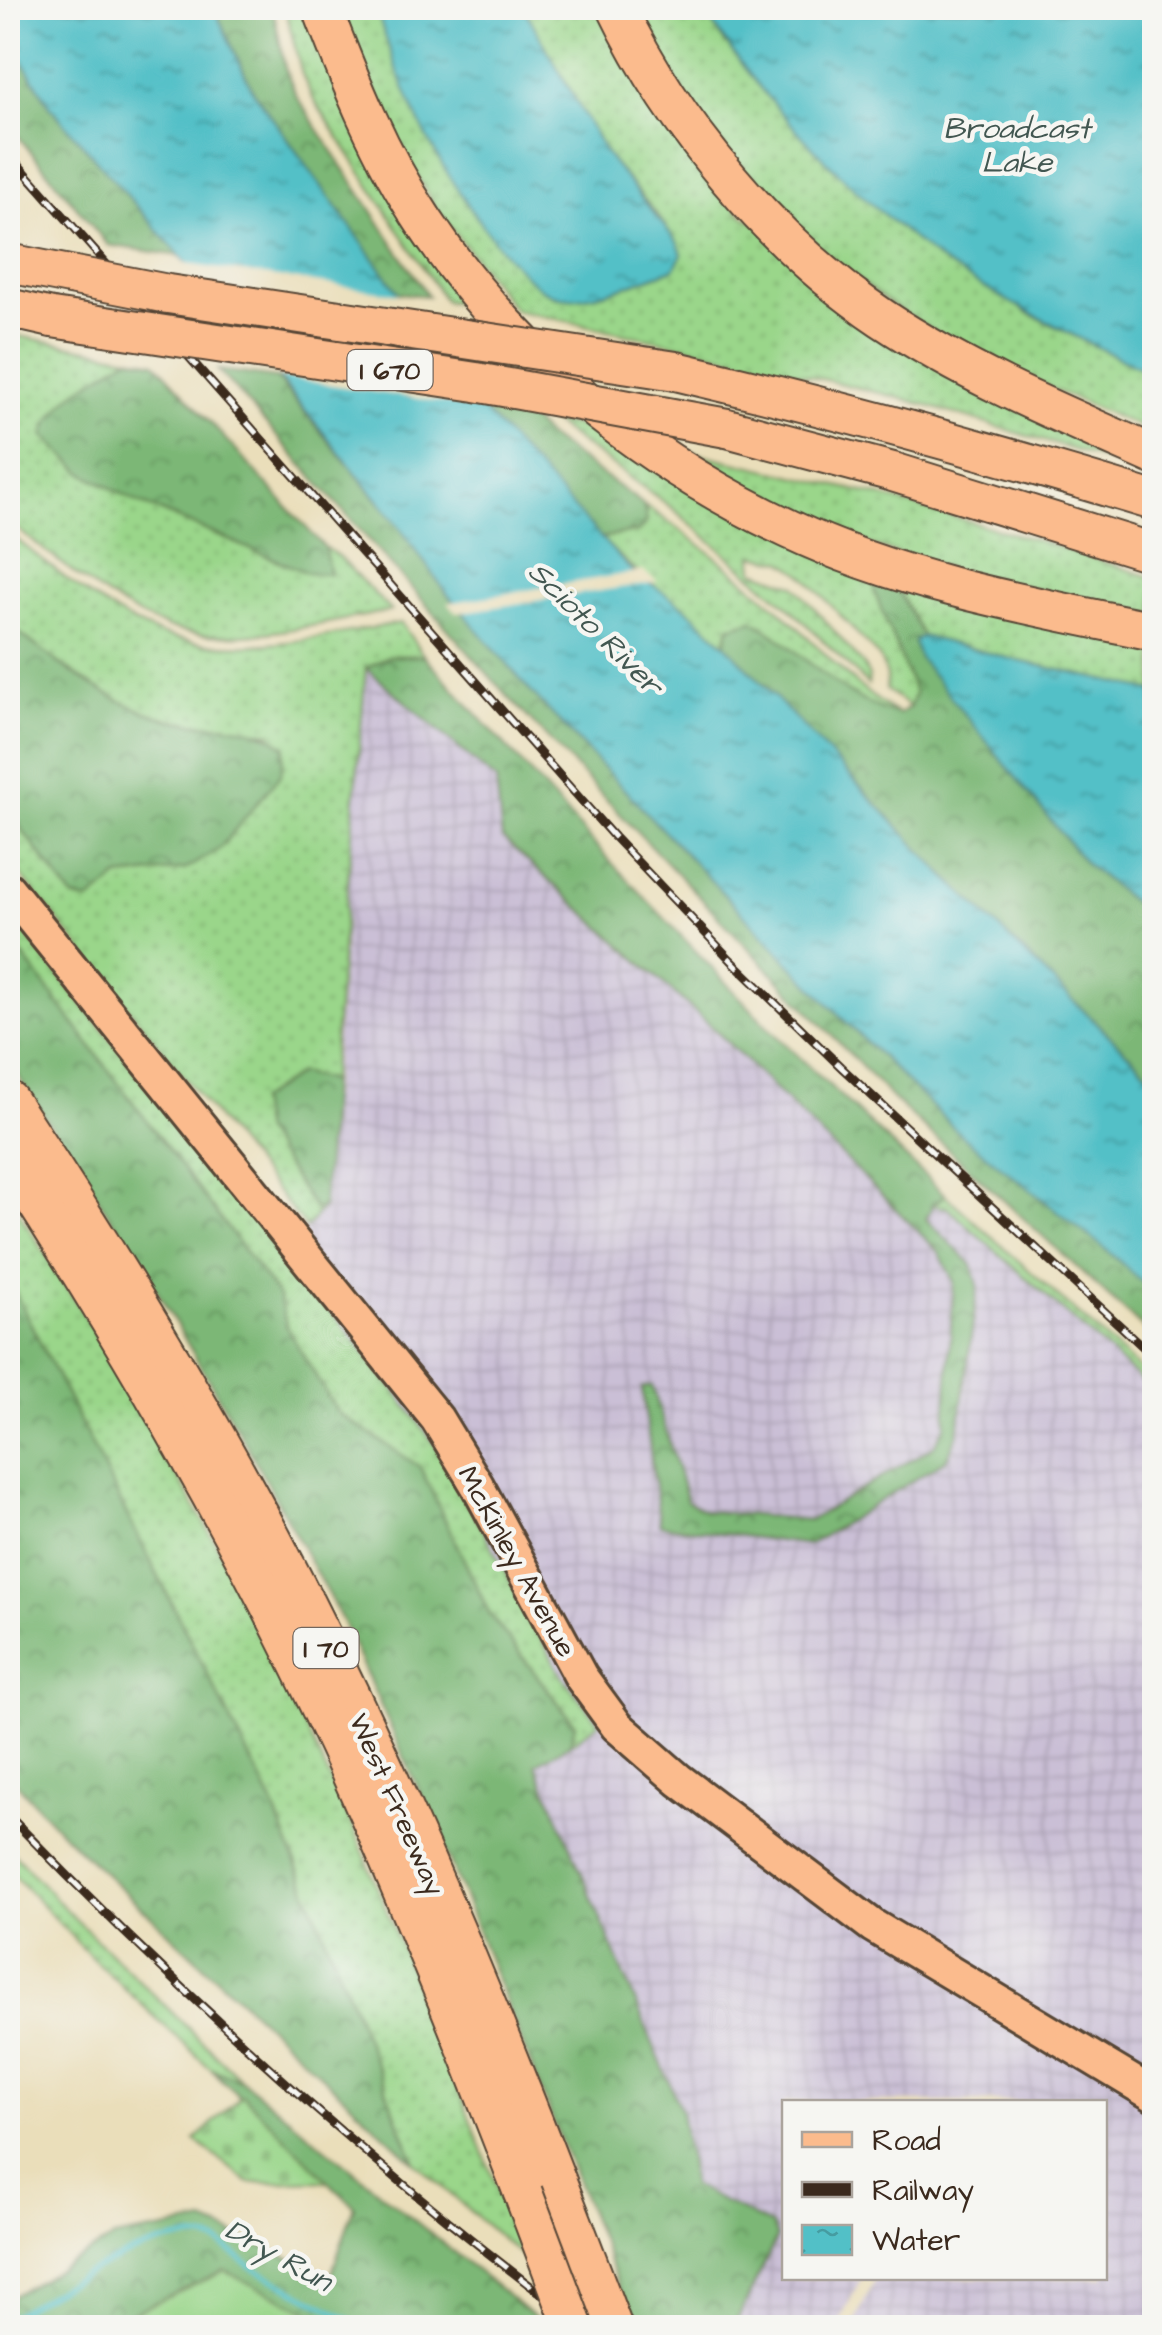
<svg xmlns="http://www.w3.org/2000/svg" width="1162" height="2335" viewBox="0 0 1162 2335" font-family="'Architects Daughter',sans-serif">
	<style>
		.industrial { fill: url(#industrial-grid) }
		.grass { fill: url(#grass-dots); stroke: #6a8054; stroke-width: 2.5 }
		.forest { fill: url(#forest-crowns); stroke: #5b704a; stroke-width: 2.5 }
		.cemetery { fill: url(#cemetery-stones); stroke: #6a8054; stroke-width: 2.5 }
		.park { fill: #9ad68a; stroke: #6a8054; stroke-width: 2.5 }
		.water { fill: url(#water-ripples); stroke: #467572; stroke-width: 2.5 }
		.pier { fill: #eadeba }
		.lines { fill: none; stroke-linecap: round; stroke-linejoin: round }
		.stream { stroke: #52c0c7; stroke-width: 5 }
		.primary-casing { stroke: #554535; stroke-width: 38 }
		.highway-casing { stroke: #554535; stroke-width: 42 }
		.primary { stroke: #fbbb8d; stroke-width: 32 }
		.highway { stroke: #fbbb8d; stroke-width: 38 }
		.rail-casing { stroke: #3b2a1e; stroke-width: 9 }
		.rail { stroke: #f6f6f2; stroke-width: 5; stroke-dasharray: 15; stroke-linecap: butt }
		.highway-bridge-casing { stroke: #554535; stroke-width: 42; stroke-linecap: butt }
		.highway-bridge { stroke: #fbbb8d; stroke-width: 38 }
		.labels { text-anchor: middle; stroke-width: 9; stroke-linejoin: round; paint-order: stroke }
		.shield { fill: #f6f6f2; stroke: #73675e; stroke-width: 2.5 }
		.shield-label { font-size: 25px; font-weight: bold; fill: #3b2a1e }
		.street-label { font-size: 28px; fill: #3b2a1e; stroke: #f6f6f2 }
		.water-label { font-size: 30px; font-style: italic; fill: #425751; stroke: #f6f6f2 }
	</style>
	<defs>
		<pattern id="industrial-grid" width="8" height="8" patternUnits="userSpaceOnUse" patternTransform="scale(2.5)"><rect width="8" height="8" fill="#cabfd6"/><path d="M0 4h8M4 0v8" fill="none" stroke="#aea4b7"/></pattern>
		<pattern id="grass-dots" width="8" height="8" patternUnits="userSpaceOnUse" patternTransform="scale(2.5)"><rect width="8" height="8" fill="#9ad68a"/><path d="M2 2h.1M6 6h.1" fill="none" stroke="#86b877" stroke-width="1.8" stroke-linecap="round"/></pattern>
		<pattern id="forest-crowns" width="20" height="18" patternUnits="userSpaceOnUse" patternTransform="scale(2.5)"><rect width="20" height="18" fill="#7bb776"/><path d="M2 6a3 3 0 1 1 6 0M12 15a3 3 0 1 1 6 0" fill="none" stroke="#669560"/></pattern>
		<pattern id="cemetery-stones" width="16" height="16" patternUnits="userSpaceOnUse" patternTransform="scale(2.5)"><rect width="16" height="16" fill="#9ad68a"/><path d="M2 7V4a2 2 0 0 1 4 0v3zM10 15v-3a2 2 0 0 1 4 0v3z" fill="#86b877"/></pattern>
		<pattern id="water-ripples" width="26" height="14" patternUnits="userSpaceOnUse" patternTransform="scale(2.5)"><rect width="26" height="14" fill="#52c0c7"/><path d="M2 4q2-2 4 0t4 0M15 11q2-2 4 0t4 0" fill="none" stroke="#459ca1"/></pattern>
	</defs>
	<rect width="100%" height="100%" fill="#f6f6f2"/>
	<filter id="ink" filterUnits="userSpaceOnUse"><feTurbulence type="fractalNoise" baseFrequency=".01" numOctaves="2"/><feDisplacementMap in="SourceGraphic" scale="20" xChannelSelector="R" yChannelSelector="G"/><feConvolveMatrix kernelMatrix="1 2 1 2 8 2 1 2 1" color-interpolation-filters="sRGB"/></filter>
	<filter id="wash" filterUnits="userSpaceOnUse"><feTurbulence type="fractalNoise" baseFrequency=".0048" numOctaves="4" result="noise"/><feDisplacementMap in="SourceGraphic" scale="40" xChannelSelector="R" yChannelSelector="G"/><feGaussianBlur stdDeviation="2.25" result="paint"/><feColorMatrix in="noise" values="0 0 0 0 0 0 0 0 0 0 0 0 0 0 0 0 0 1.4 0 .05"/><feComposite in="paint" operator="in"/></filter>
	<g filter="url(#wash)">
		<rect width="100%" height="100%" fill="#eadeba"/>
		<polygon class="industrial" points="366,668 496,780 503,838 712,1027 940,1252 954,1282 945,1426 934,1446 810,1520 706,1511 686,1501 653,1386 660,1525 809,1545 946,1460 971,1265 926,1219 933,1205 948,1208 1154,1392 1154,2327 852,2327 876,2278 1104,2278 1104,2102 784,2102 784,2278 861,2278 837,2327 734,2327 777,2237 772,2226 692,2187 681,2111 536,1763 598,1724 561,1675 278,1247 306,1228 323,1207"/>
		<g class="grass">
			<polygon points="285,8 306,8 468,303 445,301 312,97 302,74"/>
			<path d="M338,8H376C406,104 443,171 506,249C520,266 534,289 555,296C586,306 642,279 673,269L682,254L659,217L606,154L524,8H597L645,92L742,215L1139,463L1137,469L905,399L697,349L515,310L437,210L398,143Z"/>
			<path d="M632,8H703L725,43L1026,312L1154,375V433C1087,404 1019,377 954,342C862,294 765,207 704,124C677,88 656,46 632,8Z"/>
			<path d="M8,334L129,357L64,403L83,473L138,502L308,573H329L324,547L338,556L391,611C322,622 228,651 162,625C108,605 54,556 8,522Z"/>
			<polygon points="549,420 598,430 876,581 875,591 915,693 910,707 886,690 887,677 880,658 802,574 782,561 753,555 754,571 794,585 862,663 869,676 868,685 790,608 671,507"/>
			<polygon points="674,448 880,496 1046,543 1154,578 1154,615 960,573 842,536"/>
			<path d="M643,504C694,539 743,576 789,619C827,654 853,688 899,714C839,701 803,650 753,620L729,627L725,644C685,607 639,578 601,538L639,531L647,512Z"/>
			<path d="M8,533C50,565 92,603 141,626C222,665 317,636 401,623L424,656H389L366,668L331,1081L299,1073L315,1210L323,1207L306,1228L8,859V811L73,898L89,901L119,877L186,869L271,733C237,729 202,727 169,719C108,705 56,661 8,624Z"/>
			<polygon points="897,588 1154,648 1154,691 1023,662 922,636"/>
			<polygon points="8,912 397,1393 441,1453 561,1675 599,1723 570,1744 575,1724 490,1615 420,1467 338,1413 287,1328 279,1297 8,936"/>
			<polygon points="8,1195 91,1326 218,1547 354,1829 526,2260 415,2163 271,1800 8,1279"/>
			<polygon points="945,1195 1154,1382 1154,1392 948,1208 933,1205"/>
			<polygon points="8,1847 68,1912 243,2081 211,2069 93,1959 8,1869"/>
		</g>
		<g class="forest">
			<polygon points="214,8 273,8 285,68 296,96 428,296 398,293 253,91"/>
			<polygon points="8,38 52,109 180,256 108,245 8,124"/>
			<path d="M129,357L155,362L324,547L330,574L308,573L138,502L83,473L44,436C52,399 99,378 129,357Z"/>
			<polygon points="218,370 276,378 395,521 448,595 532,693 848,1024 963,1136 1108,1251 1154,1293 1154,1338 893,1099 509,698"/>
			<polygon points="482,409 528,417 547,436 643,504 647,521 639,531 601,538"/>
			<path d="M876,581L897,588L922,636L914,642L920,658L1086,864L1154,919V1079L941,872L725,644L729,627L753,620C803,650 839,701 899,714L910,707L915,693L874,591Z"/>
			<path d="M8,624C56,662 106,702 167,719C204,729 256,719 285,747L281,774L219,849L186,869L119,877L89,901L73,898L8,811Z"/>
			<polygon points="389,656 424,656 611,862 773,1032 945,1195 933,1205 926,1219 972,1265 978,1285 958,1434 946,1460 809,1545 660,1525 642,1388 652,1385 687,1501 706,1511 810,1520 934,1446 945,1426 954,1282 939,1252 712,1027 502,838 496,780 366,668"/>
			<polygon points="8,936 279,1297 287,1328 338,1413 420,1467 490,1615 575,1725 570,1744 536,1764 681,2111 692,2186 772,2226 777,2237 734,2327 635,2327 441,1839 342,1620 247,1446 143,1267 8,1061"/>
			<polygon points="299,1073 331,1081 323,1207 315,1210 263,1132 258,1101"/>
			<polygon points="8,1279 271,1800 415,2163 66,1837 8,1774"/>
			<polygon points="211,2069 243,2081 546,2327 341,2327 225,2271 102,2327 8,2327 8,2299 114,2238 205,2222 331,2276 354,2206"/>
		</g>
		<polygon class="cemetery" points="242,2095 243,2095 328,2181 249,2183 195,2140"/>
		<polygon class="park" points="225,2271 341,2327 102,2327"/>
		<g class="water">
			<polygon points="8,8 214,8 253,91 482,409 630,569 686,608 725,644 941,872 1154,1079 1154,1293 1108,1251 962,1136 848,1024 532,693 448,595 395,521 180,256 52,109 8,38"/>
			<path d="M376,8H524L606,154L678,243L682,254L674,269C642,278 586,306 556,296C515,283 451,182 430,143C408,101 390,53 376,8Z"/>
			<path d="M703,8H1154V375C1083,340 1011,306 944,263C927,252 912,238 896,225C822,163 754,90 703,8Z"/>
			<polygon points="922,636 1023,662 1154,691 1154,919 1086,864 919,658 914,642"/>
		</g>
		<g class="pier">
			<polygon points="179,263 406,295 490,410 268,375"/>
			<polygon points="643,571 658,582 457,613 448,603"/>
		</g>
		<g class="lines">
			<path class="stream" d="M8,2319C52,2292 159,2226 211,2240C224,2243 237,2258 249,2265C285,2288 325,2303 363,2328"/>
		</g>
	</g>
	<g filter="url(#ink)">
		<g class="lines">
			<defs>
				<polyline id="primary" points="8,889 437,1419 477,1485 581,1677 617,1726 679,1780 873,1926 1154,2095"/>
				<g id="highway">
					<path d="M322,8C350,81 379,154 423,220C513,357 642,459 789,529C903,583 1032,606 1154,631"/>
					<path d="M617,8C673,125 773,245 882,318C968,375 1061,414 1154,455"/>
					<polyline points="8,308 52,318"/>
					<path d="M676,371C837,409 996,453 1154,501"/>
					<polyline points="727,428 893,472 1154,553"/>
					<path d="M8,1100C102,1243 193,1389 273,1541C406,1794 512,2061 613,2328"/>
					<path d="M8,1158C130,1346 244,1542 338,1745C405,1892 465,2042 523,2193"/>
				</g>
			</defs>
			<use href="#primary" class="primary-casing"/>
			<use href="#highway" class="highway-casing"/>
			<use href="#primary" class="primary"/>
			<use href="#highway" class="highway"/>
			<defs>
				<g id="rail">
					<polyline points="8,153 614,837 731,960 843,1069 1154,1357"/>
					<path d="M8,1815C187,2000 379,2174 586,2328"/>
				</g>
			</defs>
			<use href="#rail" class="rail-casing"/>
			<use href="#rail" class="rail"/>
			<defs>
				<g id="highway-bridge">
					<polyline points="8,263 168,294 676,371"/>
					<polyline points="52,318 476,382 727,428"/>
					<polyline points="523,2193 574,2328"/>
				</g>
			</defs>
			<use href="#highway-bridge" class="highway-bridge-casing"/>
			<use href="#highway-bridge" class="highway-bridge"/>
		</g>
	</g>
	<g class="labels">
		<g class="shield">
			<rect x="347.5" y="350" width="85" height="40" rx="8"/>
			<rect x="293.5" y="1628" width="65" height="40" rx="8"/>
		</g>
		<g class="shield-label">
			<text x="390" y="379">I 670</text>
			<text x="326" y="1657">I 70</text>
		</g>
		<g class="street-label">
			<text transform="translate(518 1561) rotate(61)" y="10">McKinley Avenue</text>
			<text transform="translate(398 1804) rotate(66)" y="10">West Freeway</text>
		</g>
		<g class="water-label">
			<text x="1017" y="138">Broadcast<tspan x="1017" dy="34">Lake</tspan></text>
			<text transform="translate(596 628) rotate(45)" y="10">Scioto River</text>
			<text transform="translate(279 2255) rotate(29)" y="10">Dry Run</text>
		</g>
	</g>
	<rect width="1162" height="2335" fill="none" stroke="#f6f6f2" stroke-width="40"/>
	<rect x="782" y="2100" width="325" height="180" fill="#f6f6f2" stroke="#aba49d" stroke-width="2.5"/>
	<rect x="802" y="2132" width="50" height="15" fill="#fbbb8d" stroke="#aba49d" stroke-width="2.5"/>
	<text x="872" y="2150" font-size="30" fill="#3b2a1e">Road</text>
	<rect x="802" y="2182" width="50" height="15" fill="#3b2a1e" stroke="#aba49d" stroke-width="2.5"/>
	<text x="872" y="2200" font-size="30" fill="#3b2a1e">Railway</text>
	<rect x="802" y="2225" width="50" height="30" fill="url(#water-ripples)" stroke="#aba49d" stroke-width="2.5"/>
	<text x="872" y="2250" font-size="30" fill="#3b2a1e">Water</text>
</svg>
